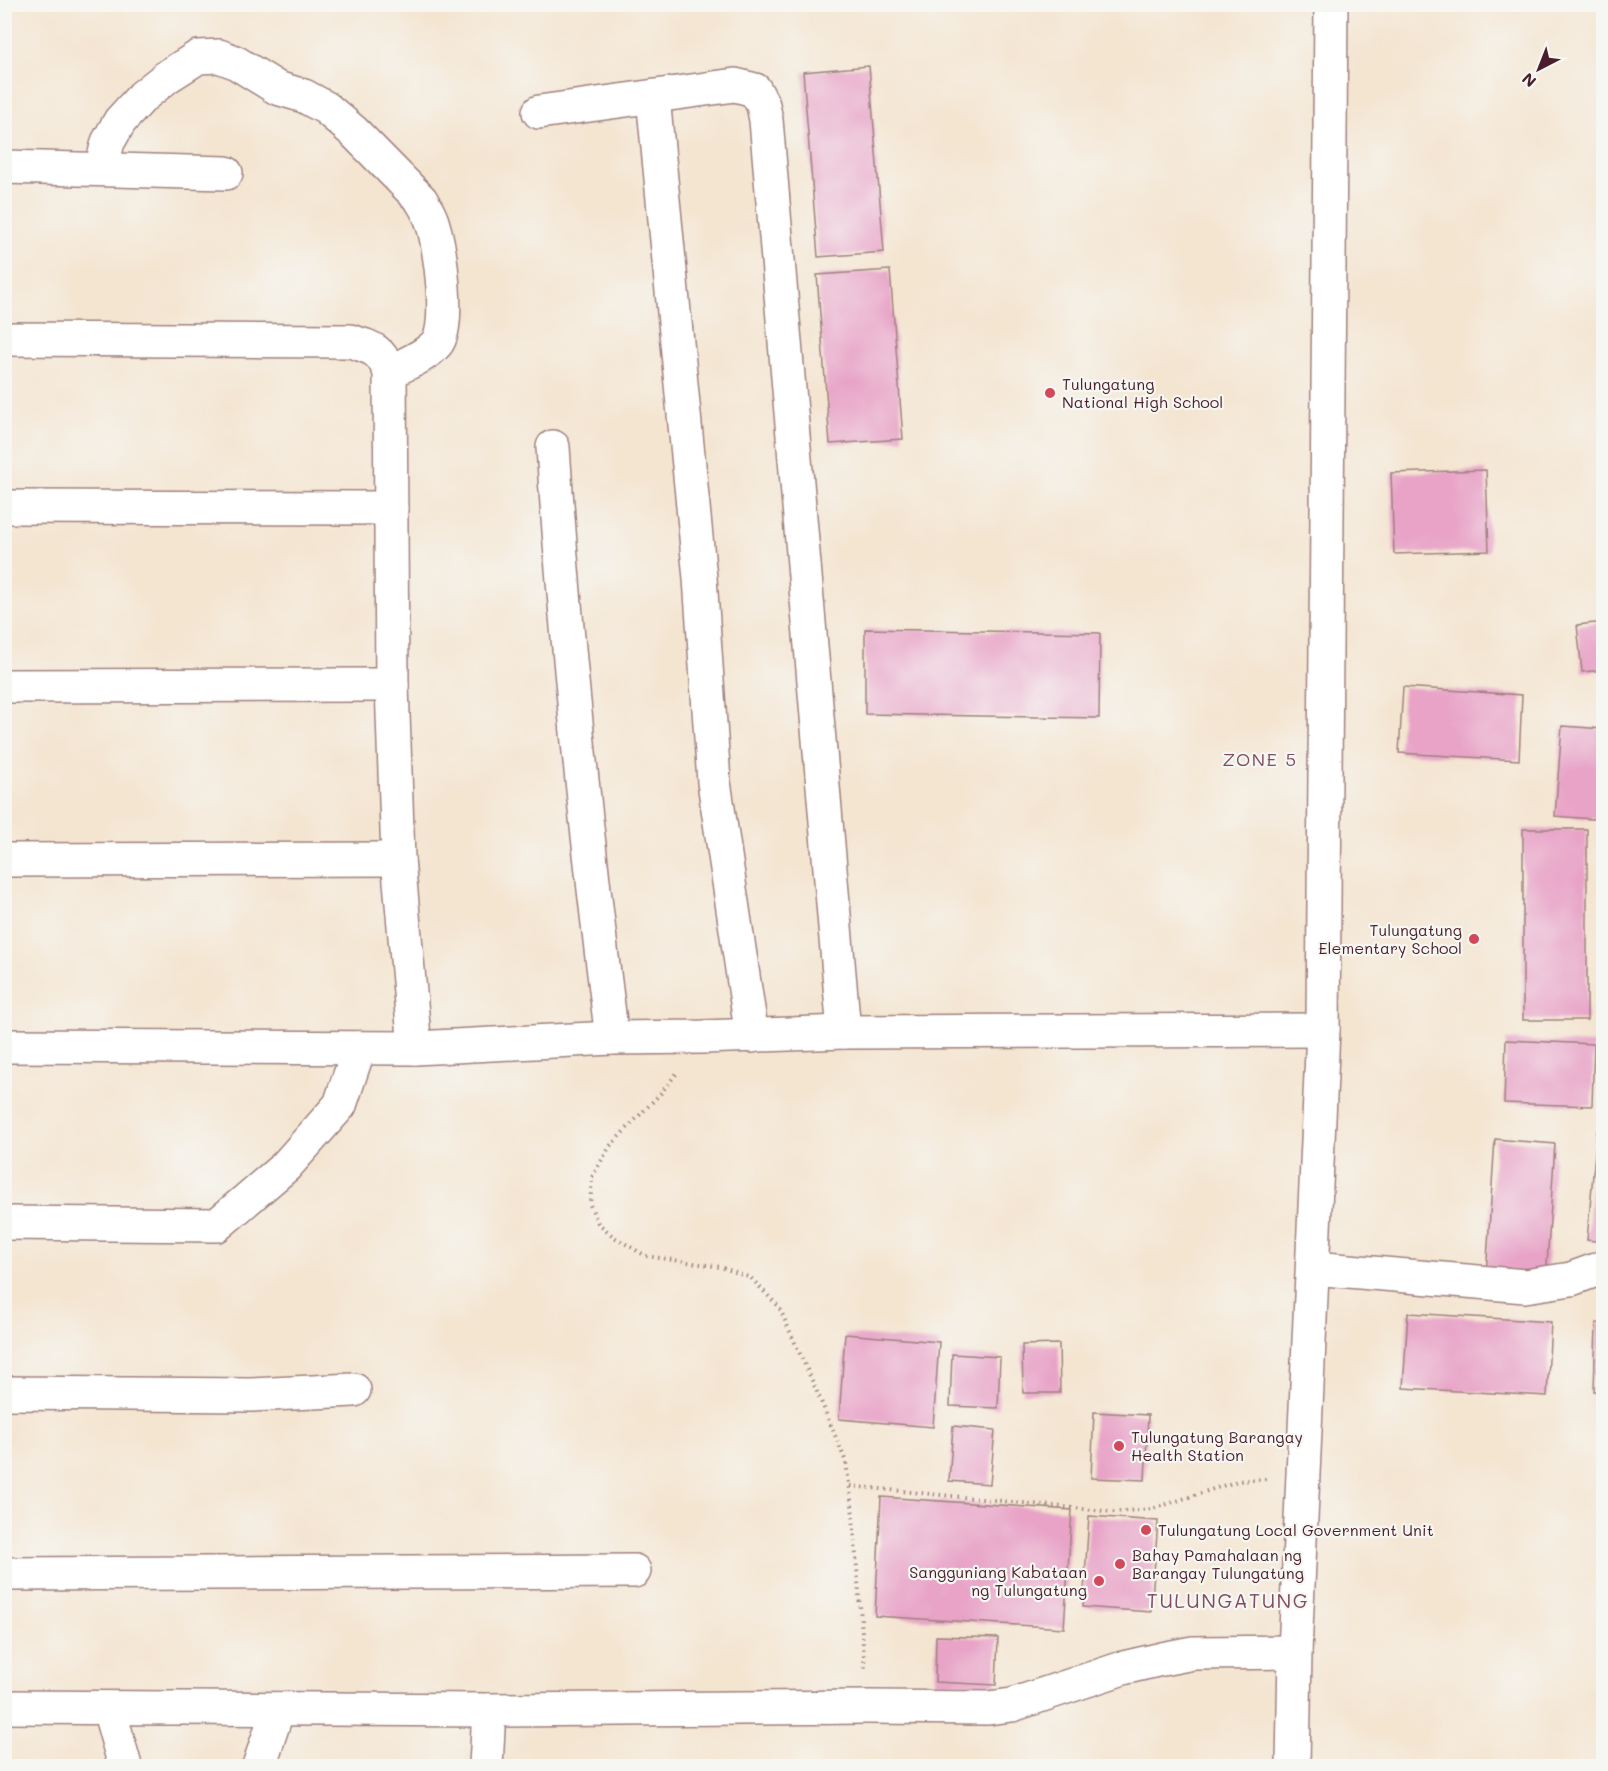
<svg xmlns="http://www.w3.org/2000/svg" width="1608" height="1771" viewBox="0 0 1608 1771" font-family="Mali,sans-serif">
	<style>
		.building { fill: #e8a3c7 }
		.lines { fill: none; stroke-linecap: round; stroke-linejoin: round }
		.minor-casing { stroke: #9f827e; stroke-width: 36 }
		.path { stroke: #9f827e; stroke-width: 4; stroke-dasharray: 1.5 4.5; stroke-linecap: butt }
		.minor { stroke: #fff; stroke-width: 33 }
		.poi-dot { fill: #d1495b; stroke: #f6f6f2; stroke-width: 2 }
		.labels { text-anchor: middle; stroke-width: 4.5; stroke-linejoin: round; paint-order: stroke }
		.poi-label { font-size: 16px; fill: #4a1f2b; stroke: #f6f6f2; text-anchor: start }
		.neighbourhood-label { font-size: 18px; letter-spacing: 1.5px; fill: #814d62; stroke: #f6f6f2 }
		.quarter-label { font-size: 20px; letter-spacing: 1.5px; fill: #814d62; stroke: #f6f6f2 }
	</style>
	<rect width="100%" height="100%" fill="#f6f6f2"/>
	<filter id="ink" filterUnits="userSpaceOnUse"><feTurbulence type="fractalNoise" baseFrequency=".0167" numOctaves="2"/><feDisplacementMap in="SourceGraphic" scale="12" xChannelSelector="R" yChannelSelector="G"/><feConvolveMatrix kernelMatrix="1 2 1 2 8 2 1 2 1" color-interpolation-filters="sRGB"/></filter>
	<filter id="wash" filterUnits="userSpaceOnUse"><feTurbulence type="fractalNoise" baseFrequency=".008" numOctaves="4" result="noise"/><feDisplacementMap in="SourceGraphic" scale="24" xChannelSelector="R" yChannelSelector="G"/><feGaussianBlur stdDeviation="1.35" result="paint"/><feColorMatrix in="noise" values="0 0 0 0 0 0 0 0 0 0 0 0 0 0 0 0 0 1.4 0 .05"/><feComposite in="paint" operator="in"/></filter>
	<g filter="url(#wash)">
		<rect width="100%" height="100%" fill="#f4e5d1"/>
		<g id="blocks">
			<g class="building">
				<polygon points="869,66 884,252 818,257 803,72"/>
				<polygon points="890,270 903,439 830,444 817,275"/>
				<polygon points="1486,470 1489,551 1394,554 1391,473"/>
				<polygon points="1604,622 1604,670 1582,672 1577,625"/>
				<polygon points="865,629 1100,633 1099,718 865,714"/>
				<polygon points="1403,687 1522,695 1519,760 1399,753"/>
				<polygon points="1562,726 1604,729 1604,820 1555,816"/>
				<rect x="1523" y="829" width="64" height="191"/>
				<polygon points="1506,1040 1594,1044 1592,1106 1504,1103"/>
				<polygon points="1597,1131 1604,1131 1604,1242 1587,1240"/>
				<polygon points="1495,1139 1555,1144 1546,1280 1486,1275"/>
				<polygon points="1408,1313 1551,1322 1547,1396 1403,1388"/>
				<polygon points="1596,1323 1604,1324 1604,1392 1594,1391"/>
				<polygon points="845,1334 939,1342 933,1427 839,1419"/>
				<polygon points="1059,1344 1060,1393 1023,1393 1022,1345"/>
				<polygon points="952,1354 1000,1357 998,1408 950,1406"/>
				<polygon points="1094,1412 1148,1415 1145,1480 1091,1478"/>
				<polygon points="953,1426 995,1430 990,1484 949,1481"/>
				<polygon points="881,1497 1072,1510 1064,1628 875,1616"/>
				<polygon points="1089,1516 1158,1521 1151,1612 1083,1607"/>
				<polygon points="936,1636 998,1638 996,1685 935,1682"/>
			</g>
		</g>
	</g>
	<g filter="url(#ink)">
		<use href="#blocks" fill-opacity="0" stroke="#9f827e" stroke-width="1.5"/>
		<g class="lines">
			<defs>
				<g id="minor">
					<polyline points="653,97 700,578 714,782 752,1036"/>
					<polyline points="539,112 735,85 755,90 763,105 766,120 844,1032"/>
					<polyline points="4,167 226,173"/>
					<path d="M101,169L108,142L120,121L143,96L168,76L198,57L219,56L235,62L277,88L304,96L326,108L354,132L421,200C426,208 431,216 433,225C440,247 451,326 437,343C425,357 405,364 390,372"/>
					<path d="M4,339L350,341C373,348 380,349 390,372L392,685L398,859L415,1048"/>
					<path d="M553,447C566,645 587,841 612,1038"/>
					<polyline points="4,507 391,508"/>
					<polyline points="4,686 392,685"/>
					<polyline points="4,860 398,859"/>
					<polyline points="4,1046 415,1048 612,1038 703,1037 844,1032 1323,1030"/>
					<polyline points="4,1223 217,1225 286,1166 340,1105 359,1048"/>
					<polyline points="1313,1268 1525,1286 1571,1279 1604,1267"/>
					<polyline points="4,1393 251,1395 354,1390"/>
					<polyline points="4,1574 634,1571"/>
					<polyline points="4,1707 489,1710 868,1707 988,1708 1012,1705 1123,1668 1162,1659 1193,1653 1295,1652"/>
					<polyline points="109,1709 125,1766"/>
					<polyline points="259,1766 278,1709"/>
					<polyline points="486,1766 489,1710"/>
					<polyline points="1293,1766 1295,1652 1323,1030 1331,4"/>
				</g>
			</defs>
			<use href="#minor" class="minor-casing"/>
			<g class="path">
				<polyline points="676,1074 661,1093 610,1146 592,1177 590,1205 598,1223 614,1237 646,1256 721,1267 751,1278 779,1307 818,1394 846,1462 852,1505 865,1670"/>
				<polyline points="850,1486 1114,1512 1152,1509 1238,1481 1266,1479"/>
			</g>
			<use href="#minor" class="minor"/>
		</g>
	</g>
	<g class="poi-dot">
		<circle cx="1050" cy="393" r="6"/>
		<circle cx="1474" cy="939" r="6"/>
		<circle cx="1119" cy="1446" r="6"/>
		<circle cx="1146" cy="1530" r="6"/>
		<circle cx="1120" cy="1564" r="6"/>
		<circle cx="1099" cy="1581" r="6"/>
	</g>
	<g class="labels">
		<g class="poi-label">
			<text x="1062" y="390">Tulungatung<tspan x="1062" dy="18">National High School</tspan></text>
			<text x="1462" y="936" text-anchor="end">Tulungatung<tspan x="1462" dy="18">Elementary School</tspan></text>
			<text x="1131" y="1443">Tulungatung Barangay<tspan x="1131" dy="18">Health Station</tspan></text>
			<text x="1158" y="1536">Tulungatung Local Government Unit</text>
			<text x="1132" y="1561">Bahay Pamahalaan ng<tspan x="1132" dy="18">Barangay Tulungatung</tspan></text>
			<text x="1087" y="1578" text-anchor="end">Sangguniang Kabataan<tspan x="1087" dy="18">ng Tulungatung</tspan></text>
		</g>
		<g class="neighbourhood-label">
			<text x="1260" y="766">ZONE 5</text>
		</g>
		<g class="quarter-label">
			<text x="1228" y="1608">TULUNGATUNG</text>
		</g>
	</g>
	<rect width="1608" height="1771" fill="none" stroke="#f6f6f2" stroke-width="24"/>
	<g transform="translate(1539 69) rotate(222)" stroke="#f6f6f2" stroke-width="4.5" paint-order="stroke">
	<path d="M0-4.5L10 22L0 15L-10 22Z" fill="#4a1f2b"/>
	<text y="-9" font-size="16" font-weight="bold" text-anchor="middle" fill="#4a1f2b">N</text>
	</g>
</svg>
